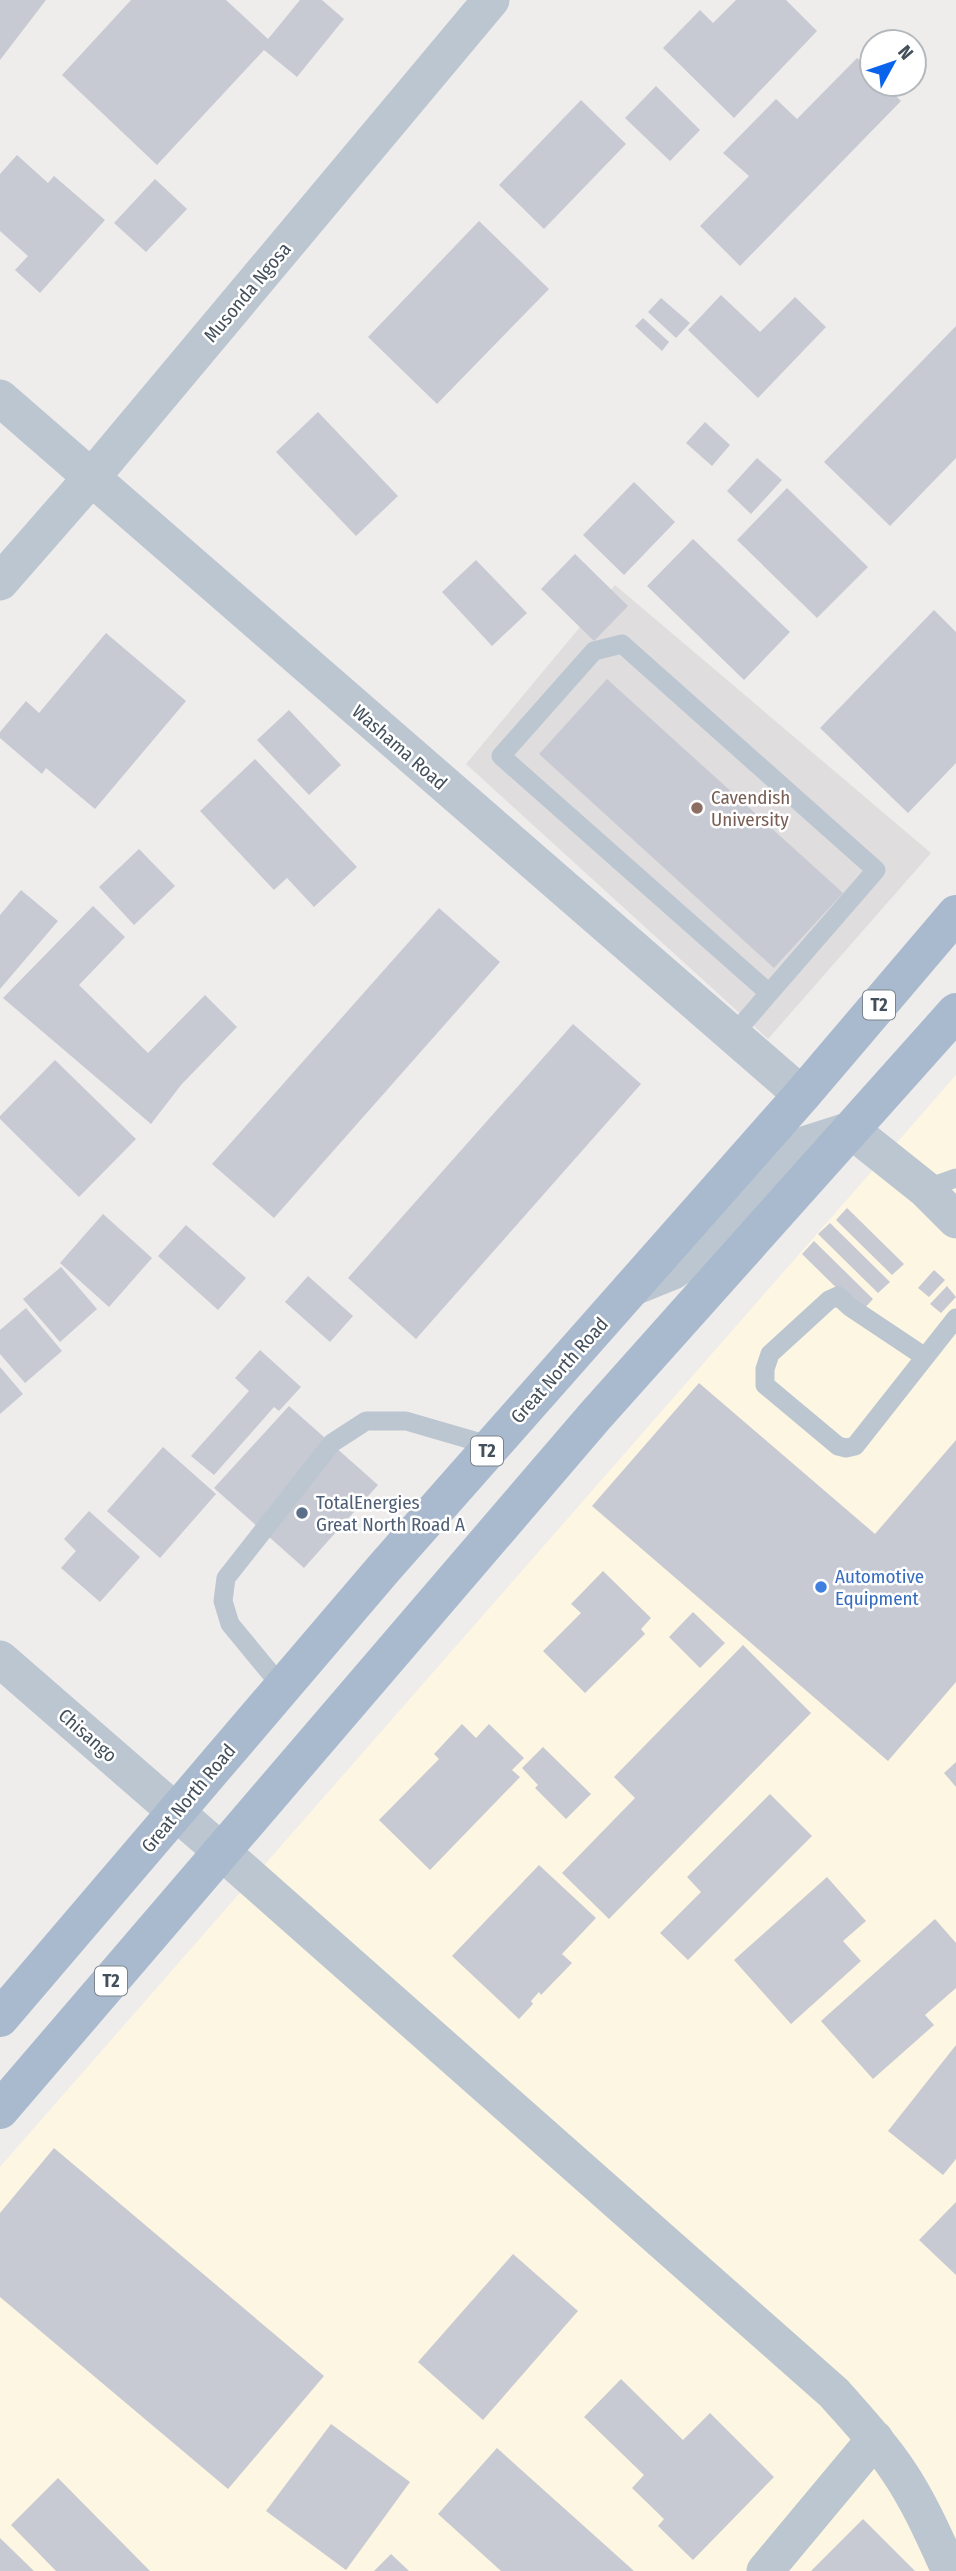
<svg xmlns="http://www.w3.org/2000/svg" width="956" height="2571" viewBox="0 0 956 2571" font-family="'Fira Sans Condensed',sans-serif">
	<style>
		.commercial { fill: #fdf6e2 }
		.education { fill: #e0ddde }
		.building { fill: #c7cad3 }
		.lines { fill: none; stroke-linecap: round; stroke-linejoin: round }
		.lane { stroke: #bbc6d0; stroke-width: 19 }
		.street { stroke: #bbc6d0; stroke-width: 37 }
		.primary { stroke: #a9bace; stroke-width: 38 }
		.education-dot { fill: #8d6e63; stroke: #fff; stroke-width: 2.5 }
		.service-dot { fill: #5c6f8a; stroke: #fff; stroke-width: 2.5 }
		.shop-dot { fill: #3f7fe0; stroke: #fff; stroke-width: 2.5 }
		.labels { text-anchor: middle; stroke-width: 5; stroke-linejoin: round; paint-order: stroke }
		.shield { fill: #fff; stroke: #7b848c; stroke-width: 2 }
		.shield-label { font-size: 18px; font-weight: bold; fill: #434f5b }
		.street-label { font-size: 19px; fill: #434f5b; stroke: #fff }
		.education-label { font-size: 19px; fill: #785e54; stroke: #fff; text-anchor: start }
		.service-label { font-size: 19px; fill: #4e5e75; stroke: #fff; text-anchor: start }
		.shop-label { font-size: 19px; fill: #366cbe; stroke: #fff; text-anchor: start }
	</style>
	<rect width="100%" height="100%" fill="#efecec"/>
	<polygon class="commercial" points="956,1075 956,2571 0,2571 0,2167"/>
	<polygon class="education" points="615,585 931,853 768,1039 466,764"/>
	<g class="building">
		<polygon points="0,0 46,0 0,60"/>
		<polygon points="131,0 226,0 268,39 300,0 322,0 344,19 297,77 264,50 157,165 62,75"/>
		<polygon points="736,0 786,0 817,31 734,118 663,48 700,10 713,23"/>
		<polygon points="857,58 872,72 872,84 884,84 901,101 740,266 700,226 749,176 723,153 776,99 797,119"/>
		<polygon points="656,86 700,130 670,161 625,118"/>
		<polygon points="581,100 626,144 544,229 499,185"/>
		<polygon points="17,155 48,183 54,176 105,220 40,293 15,270 28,256 0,231 0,174"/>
		<polygon points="155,179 187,209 146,252 114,223"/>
		<polygon points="479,221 549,289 437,404 368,337"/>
		<polygon points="721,295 760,332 795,297 826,327 758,398 688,330"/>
		<polygon points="661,298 690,323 676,338 648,312"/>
		<polygon points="643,318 669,342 662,351 635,326"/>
		<polygon points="956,326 956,458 890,526 824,462"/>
		<polygon points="318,412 398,496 356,536 276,452"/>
		<polygon points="705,422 730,445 712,466 686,443"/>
		<polygon points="757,458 782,480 751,514 727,491"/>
		<polygon points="634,482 675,522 624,575 583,535"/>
		<polygon points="787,488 868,567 817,618 737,540"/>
		<polygon points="693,539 790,632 744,680 647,586"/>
		<polygon points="575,554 628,606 594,641 541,589"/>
		<polygon points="476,560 527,613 492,646 442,592"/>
		<polygon points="934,610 956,632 956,763 908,813 820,728"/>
		<polygon points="106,633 186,701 95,809 46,768 42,774 0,738 0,732 26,701 39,713"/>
		<polygon points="607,679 843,893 774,968 539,754"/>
		<polygon points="289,710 341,765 309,795 257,740"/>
		<polygon points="255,759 357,867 314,907 287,878 274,890 200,811"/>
		<polygon points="139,849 175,886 134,925 99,887"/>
		<polygon points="21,890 58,921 0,989 0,915"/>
		<polygon points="93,906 125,937 79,985 148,1053 205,995 237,1027 181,1085 151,1124 3,998"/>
		<polygon points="439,908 500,962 274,1218 212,1164"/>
		<polygon points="573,1024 641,1084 416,1339 348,1278"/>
		<polygon points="55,1060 136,1139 79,1197 0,1119 0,1116"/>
		<polygon points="847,1208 904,1264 892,1275 836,1220"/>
		<polygon points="103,1214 152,1258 109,1307 60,1263"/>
		<polygon points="830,1223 890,1282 878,1293 818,1234"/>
		<polygon points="186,1225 246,1278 218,1310 158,1256"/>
		<polygon points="814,1241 873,1299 861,1312 802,1254"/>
		<polygon points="61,1267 97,1309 60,1342 23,1299"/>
		<polygon points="934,1270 945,1280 929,1297 918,1288"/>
		<polygon points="308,1276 353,1316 330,1342 285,1302"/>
		<polygon points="947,1286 956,1297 941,1313 930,1304"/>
		<polygon points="26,1308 62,1351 25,1383 0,1354 0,1330"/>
		<polygon points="260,1350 301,1387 279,1411 274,1407 214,1475 191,1456 249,1391 235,1378"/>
		<polygon points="0,1367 23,1394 0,1414"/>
		<polygon points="699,1383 875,1534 956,1440 956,1682 888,1761 592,1506"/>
		<polygon points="289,1406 378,1485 304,1568 214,1488"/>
		<polygon points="163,1447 216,1494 160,1558 107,1511"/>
		<polygon points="89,1511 140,1557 100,1602 61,1568 76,1551 64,1539"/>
		<polygon points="603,1571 651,1618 641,1629 645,1634 585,1693 543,1651 581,1613 571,1604"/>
		<polygon points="693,1612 725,1643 700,1668 669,1637"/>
		<polygon points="743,1645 811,1713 609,1919 562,1873 635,1798 614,1777"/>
		<polygon points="462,1724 476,1738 489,1724 524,1758 512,1770 520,1777 430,1870 379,1820 439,1759 434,1754"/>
		<polygon points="543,1747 591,1794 566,1819 535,1788 538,1785 522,1768"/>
		<polygon points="956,1762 956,1787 944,1773"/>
		<polygon points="770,1794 812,1836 688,1960 660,1933 701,1892 687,1877"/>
		<polygon points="539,1865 596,1918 562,1954 572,1963 541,1995 539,1992 531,2001 533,2004 519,2019 452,1956"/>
		<polygon points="827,1877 866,1921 843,1941 861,1961 791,2024 734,1960"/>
		<polygon points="935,1919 956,1943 956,1988 925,2015 934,2025 873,2079 821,2021"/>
		<polygon points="956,2045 956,2159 943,2175 888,2131"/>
		<polygon points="54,2148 324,2376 228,2489 0,2297 0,2213"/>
		<polygon points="956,2202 956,2275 919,2240"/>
		<polygon points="513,2254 578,2311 483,2420 418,2362"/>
		<polygon points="621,2379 683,2440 710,2413 774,2477 693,2560 658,2526 664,2519 632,2488 644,2475 584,2417"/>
		<polygon points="331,2424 410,2482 346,2570 266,2511"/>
		<polygon points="497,2448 634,2571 501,2571 438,2514"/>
		<polygon points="58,2478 150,2571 56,2571 11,2525"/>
		<polygon points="863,2519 915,2571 811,2571"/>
		<polygon points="0,2538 34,2571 0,2571"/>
		<polygon points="391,2554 409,2571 374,2571"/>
	</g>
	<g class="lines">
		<g class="lane">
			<polyline points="733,1035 876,870 622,644 594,651 501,756 769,993"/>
			<polyline points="925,1189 956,1178"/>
			<polyline points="925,1357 850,1307 838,1296 829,1300 770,1354 765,1369 765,1385 838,1446 846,1448 855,1446 956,1318"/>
			<polyline points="282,1687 230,1624 223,1601 226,1578 332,1443 366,1421 406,1421 492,1446"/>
		</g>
		<g class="street">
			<polyline points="0,398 802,1095"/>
			<polyline points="0,582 91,478 491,0"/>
			<polyline points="631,1288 673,1271 689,1260 807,1144 851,1130 925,1189 956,1220"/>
			<path d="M0,1659L222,1852L834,2393C856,2418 879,2442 897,2469C919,2501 934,2536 950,2571"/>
			<polyline points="765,2571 875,2439"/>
		</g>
		<g class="primary">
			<polyline points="0,2018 385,1567 802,1095 956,914"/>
			<polyline points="0,2110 595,1416 956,1012"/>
		</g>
	</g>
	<circle class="education-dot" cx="697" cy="808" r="7"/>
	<circle class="service-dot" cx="302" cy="1513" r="7"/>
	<circle class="shop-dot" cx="821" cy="1587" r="7"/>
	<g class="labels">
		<g class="shield">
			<rect x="863" y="990.5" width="32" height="29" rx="5"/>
			<rect x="471" y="1436.5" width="32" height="29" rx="5"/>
			<rect x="95" y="1966.5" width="32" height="29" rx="5"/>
		</g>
		<g class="shield-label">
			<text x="879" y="1011">T2</text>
			<text x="487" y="1457">T2</text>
			<text x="111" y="1987">T2</text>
		</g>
		<g class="street-label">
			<text transform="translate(247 292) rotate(-50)" y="7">Musonda Ngosa</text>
			<text transform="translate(400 747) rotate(41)" y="7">Washama Road</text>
			<text transform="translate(559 1370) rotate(-48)" y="7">Great North Road</text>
			<text transform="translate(88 1735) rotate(41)" y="7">Chisango</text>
			<text transform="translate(188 1798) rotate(-50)" y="7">Great North Road</text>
		</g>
		<g class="education-label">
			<text x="711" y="804">Cavendish<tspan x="711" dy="22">University</tspan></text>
		</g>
		<g class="service-label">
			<text x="316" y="1509">TotalEnergies<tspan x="316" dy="22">Great North Road A</tspan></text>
		</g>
		<g class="shop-label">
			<text x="835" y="1583">Automotive<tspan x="835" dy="22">Equipment</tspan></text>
		</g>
	</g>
	<g transform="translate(893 63) rotate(50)"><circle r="33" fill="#ffffff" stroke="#b4b9bd" stroke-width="2"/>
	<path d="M0-5L12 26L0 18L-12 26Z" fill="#0a63eb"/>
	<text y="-10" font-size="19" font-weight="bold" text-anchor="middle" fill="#434f5b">N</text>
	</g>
</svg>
